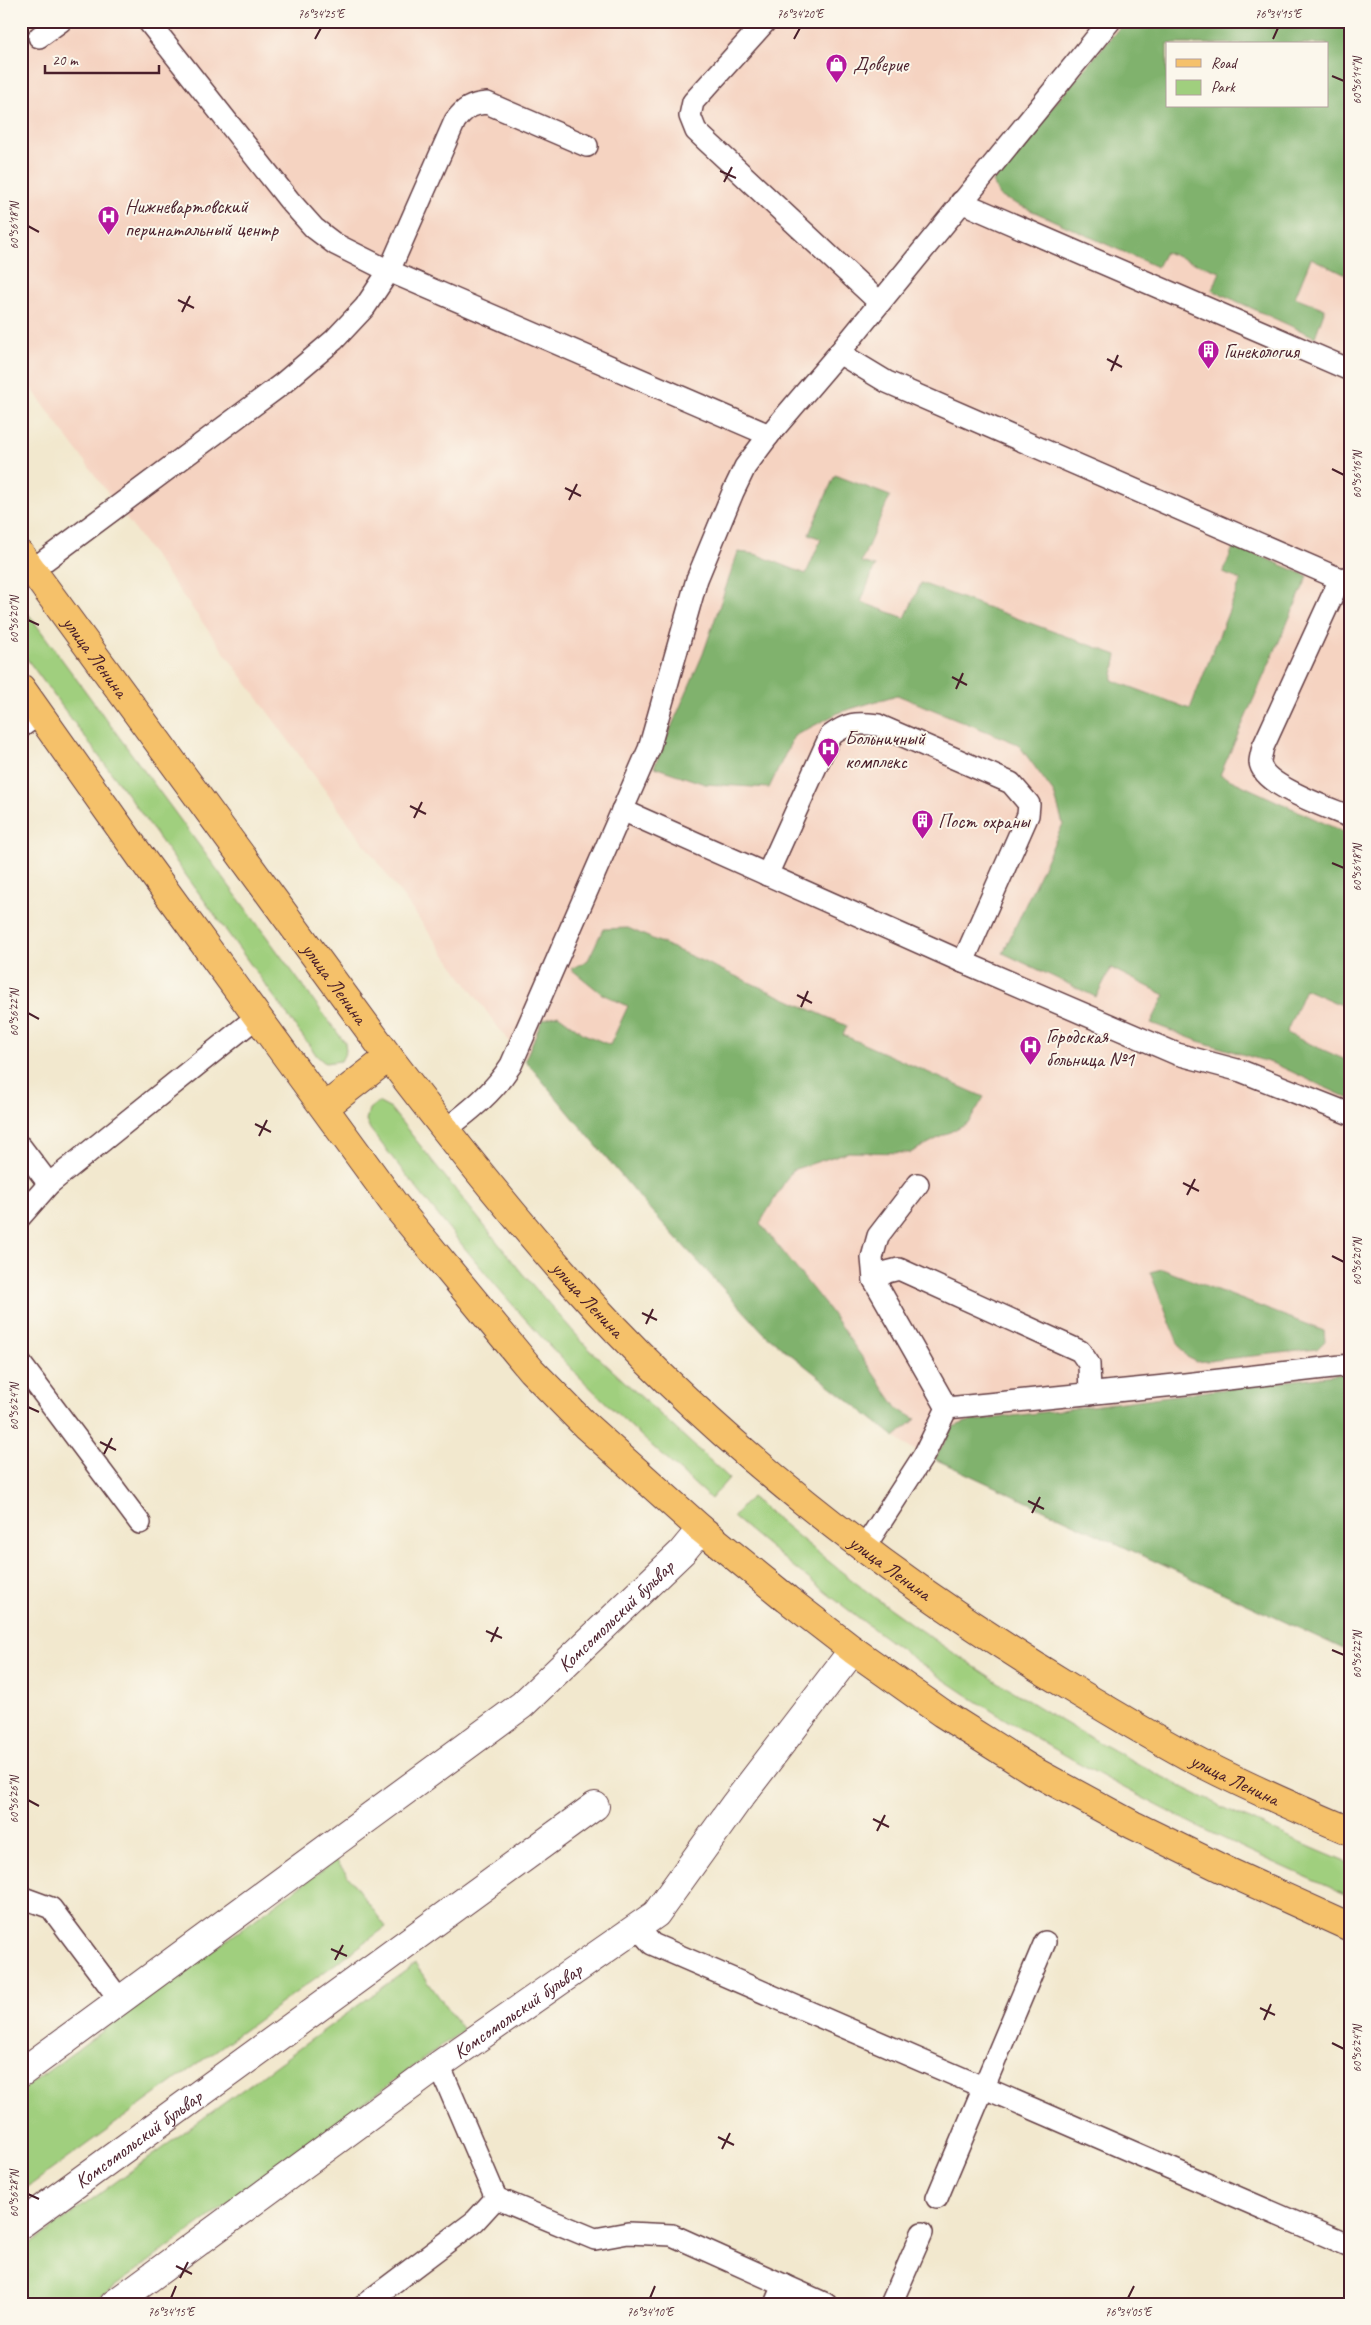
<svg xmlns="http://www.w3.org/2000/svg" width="1371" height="2325" viewBox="0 0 1371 2325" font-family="Caveat,sans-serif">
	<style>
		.built { fill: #f5d3c1; fill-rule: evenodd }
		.green { fill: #a0cf7e; stroke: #757754 }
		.forest { fill: #80b26d; stroke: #65684c; fill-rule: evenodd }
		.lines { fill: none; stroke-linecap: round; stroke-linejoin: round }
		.lane-casing { stroke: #633d43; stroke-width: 24 }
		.street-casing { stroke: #633d43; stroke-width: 30 }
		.primary-casing { stroke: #633d43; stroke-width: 30 }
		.lane { stroke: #fff; stroke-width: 21 }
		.street { stroke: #fff; stroke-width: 28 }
		.primary { stroke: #f5c16b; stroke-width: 28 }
		.ticks { fill: none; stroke: #4a1f2b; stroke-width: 2 }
		.labels { text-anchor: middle; stroke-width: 4; stroke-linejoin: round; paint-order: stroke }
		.poi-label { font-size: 20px; fill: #4a1f2b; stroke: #fbf7ec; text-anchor: start }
		.street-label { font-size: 20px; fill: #4a1f2b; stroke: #fbf7ec }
		.neatline { fill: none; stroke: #4a1f2b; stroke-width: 2 }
		.ticks-label { font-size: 12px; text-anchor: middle; fill: #4a1f2b }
	</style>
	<rect width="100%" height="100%" fill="#fbf7ec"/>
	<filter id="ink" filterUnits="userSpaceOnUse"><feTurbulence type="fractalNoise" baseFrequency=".02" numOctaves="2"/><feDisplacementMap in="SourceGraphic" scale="10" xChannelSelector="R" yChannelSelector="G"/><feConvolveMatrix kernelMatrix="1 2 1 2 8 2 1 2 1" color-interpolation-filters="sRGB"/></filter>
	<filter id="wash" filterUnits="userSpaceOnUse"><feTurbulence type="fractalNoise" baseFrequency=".0096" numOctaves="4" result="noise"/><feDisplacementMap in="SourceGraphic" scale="20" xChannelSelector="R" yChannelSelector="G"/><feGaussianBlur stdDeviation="1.12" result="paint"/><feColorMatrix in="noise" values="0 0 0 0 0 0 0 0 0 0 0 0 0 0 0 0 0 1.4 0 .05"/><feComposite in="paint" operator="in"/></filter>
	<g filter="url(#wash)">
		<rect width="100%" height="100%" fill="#f2e8ce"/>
		<path class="built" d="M21,21H1350V1652L905,1445L765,1334L645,1204L500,1030L21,374ZM1167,44H1327V106H1167Z"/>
		<g class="green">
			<polygon points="21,604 345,1043 346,1051 341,1061 325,1063 317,1056 130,798 21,651"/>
			<path d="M378,1102L391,1109L522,1273L586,1346L729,1478L711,1499C661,1454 611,1410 564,1361C494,1288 432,1208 370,1129L366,1120L369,1109Z"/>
			<path d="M751,1497C797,1535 843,1575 892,1610C1034,1713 1188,1797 1350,1864V1896C1210,1836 1072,1766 946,1681C872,1630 802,1575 733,1517Z"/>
			<polygon points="336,1860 386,1927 21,2192 21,2091"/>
			<polygon points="415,1964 463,2030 91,2304 21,2304 21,2251"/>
		</g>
		<g class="forest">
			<path d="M1125,21H1350V277L1311,258L1295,297L1325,309L1315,337L1212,290L1220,272L1165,252L1157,267L999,196L993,182L1006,162ZM1167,44H1327V106H1167Z"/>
			<polygon points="835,475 890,496 861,562 875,566 861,602 905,618 921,583 1117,655 1112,680 1190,709 1241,580 1223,573 1234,545 1308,576 1220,775 1350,835 1350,1009 1305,989 1286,1033 1350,1062 1350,1099 1275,1064 1198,1041 1151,1023 1165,995 1111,968 1096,997 1003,953 1063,824 1054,793 1018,744 897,695 840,712 794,736 769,788 705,784 654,767 703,654 738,552 755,554 806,574 821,539 809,534"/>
			<polygon points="628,928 847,1026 843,1035 984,1097 969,1122 910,1153 848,1152 792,1170 760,1223 830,1311 898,1409 916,1419 895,1437 765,1334 645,1204 525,1060 542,1020 558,1015 584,1034 610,1045 628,1006 602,994 571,969 588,960 603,929"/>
			<polygon points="1162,1269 1324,1331 1325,1341 1317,1349 1197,1362 1187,1357 1178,1343 1150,1272"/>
			<polygon points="1350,1373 1350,1652 935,1459 953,1427 966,1422"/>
		</g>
	</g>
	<g filter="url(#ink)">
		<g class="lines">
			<defs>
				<g id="lane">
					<polyline points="148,21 289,200 314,228 335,244 389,271 769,435"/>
					<polyline points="766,21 693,102 690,116 696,131 879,302"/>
					<polyline points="39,37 61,21"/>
					<polyline points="961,202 1350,370"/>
					<polyline points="839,353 887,382 1340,579"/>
					<path d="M32,570L282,384L334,340L365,307L389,271L455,121C464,109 471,104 487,103L587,146"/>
					<path d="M1350,577L1340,579L1263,747C1262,752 1260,758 1260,762C1262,786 1330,808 1350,817"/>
					<polyline points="21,727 40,713"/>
					<polyline points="622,810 963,962 1177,1054 1241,1071 1350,1114"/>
					<path d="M767,875L830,736C848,723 855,722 878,725L1011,783L1029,804L1028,815L963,962"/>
					<path d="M445,1130C471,1110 493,1093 511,1065L649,749L697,579L733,492L745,467L769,435L839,353L1110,21"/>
					<polyline points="21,1147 49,1184"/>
					<polyline points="21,1216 49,1184 258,1016"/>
					<polyline points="874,1280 887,1272 899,1269 1080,1351 1089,1364 1090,1394"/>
					<polyline points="21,1364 140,1523"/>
					<polyline points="947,1408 1185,1384 1350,1365"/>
					<polyline points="864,1548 924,1455 947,1408 874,1280 872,1258 878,1236 918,1184"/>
					<polyline points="21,1897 51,1908 120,2000"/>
					<polyline points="638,1928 652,1944 1350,2246"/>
					<polyline points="496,2198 595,2239 628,2233 672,2235 826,2304"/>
					<polyline points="937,2198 1045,1942"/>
					<polyline points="365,2304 475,2221 496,2198 439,2065"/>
					<polyline points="776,2304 784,2285"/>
					<polyline points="891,2304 922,2233"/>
				</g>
				<g id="street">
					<path id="s1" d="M21,2073L522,1705L682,1552L701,1529"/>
					<path id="s2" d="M21,2224L595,1806"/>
					<path id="s3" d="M114,2304L439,2065L656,1914L735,1804L853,1650"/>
				</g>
				<g id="primary">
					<path id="s4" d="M21,555L389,1057C447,1133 507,1209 571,1281C712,1440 889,1578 1071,1688C1114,1714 1157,1740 1201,1763C1250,1788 1300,1810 1350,1831"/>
					<polyline points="21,688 145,863 395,1205 531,1370 585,1425 701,1529 787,1599 853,1650 942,1713 1032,1770 1133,1825 1229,1872 1350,1927"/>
					<polyline points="325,1107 389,1057"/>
				</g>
			</defs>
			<use href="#lane" class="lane-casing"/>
			<use href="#street" class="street-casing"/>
			<use href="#primary" class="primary-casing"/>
			<use href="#lane" class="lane"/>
			<use href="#street" class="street"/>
			<use href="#primary" class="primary"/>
		</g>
	</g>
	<path class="ticks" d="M315,39L321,28M794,39L800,28M1273,39L1278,28M1332,76L1344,81M720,171L736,178M724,182L732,167M28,226L39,232M178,300L194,308M182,312L190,296M1107,359L1122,367M1111,371L1118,355M1332,469L1344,475M565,488L581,496M569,500L577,484M28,620L39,625M952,677L967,685M956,689L963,673M410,806L426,814M414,818L422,802M1332,863L1344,868M797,995L812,1003M801,1007L808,991M28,1013L39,1019M255,1124L271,1132M259,1136L267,1120M1183,1183L1199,1191M1187,1195L1195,1179M1332,1256L1344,1262M642,1313L657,1320M646,1324L653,1309M28,1407L39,1412M100,1442L116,1450M104,1454L112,1438M1028,1501L1044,1509M1032,1513L1040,1497M486,1631L502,1638M491,1642L498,1627M1332,1650L1344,1655M28,1800L39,1806M873,1819L889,1827M877,1831L885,1815M331,1949L347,1956M335,1960L343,1945M1260,2008L1275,2015M1264,2020L1271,2004M1332,2043L1344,2049M718,2137L734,2145M722,2149L730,2133M28,2194L39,2199M176,2266L192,2274M180,2278L188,2262M171,2298L176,2286M650,2298L655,2286M1128,2298L1134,2286"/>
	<defs>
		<symbol id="shop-pin" viewBox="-11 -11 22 30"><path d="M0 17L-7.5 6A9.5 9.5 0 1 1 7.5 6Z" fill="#b5179e" stroke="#fbf7ec"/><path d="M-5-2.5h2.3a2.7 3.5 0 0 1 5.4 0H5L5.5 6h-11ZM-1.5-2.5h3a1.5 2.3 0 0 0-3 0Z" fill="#fff"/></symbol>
		<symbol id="hospital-pin" viewBox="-11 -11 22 30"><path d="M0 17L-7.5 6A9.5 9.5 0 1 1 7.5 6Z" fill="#b5179e" stroke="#fbf7ec"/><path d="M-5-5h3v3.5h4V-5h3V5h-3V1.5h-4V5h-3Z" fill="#fff"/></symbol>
		<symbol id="building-pin" viewBox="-11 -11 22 30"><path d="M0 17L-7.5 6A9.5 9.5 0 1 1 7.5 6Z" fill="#b5179e" stroke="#fbf7ec"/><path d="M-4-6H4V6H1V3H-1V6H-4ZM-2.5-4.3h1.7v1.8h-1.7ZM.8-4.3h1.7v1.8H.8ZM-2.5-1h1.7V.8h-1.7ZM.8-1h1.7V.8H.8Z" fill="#fff"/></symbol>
	</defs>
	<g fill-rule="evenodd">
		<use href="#shop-pin" x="824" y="52" width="25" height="34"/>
		<use href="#hospital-pin" x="96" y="204" width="25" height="34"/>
		<use href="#building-pin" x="1196" y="338" width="25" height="34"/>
		<use href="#hospital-pin" x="816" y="736" width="25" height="34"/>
		<use href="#building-pin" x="910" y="808" width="25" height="34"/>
		<use href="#hospital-pin" x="1018" y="1034" width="25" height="34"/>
	</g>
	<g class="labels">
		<g class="poi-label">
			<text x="853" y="71">Доверие</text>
			<text x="125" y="213">Нижневартовский<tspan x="125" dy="23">перинатальный центр</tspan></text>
			<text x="1224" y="358">Гинекология</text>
			<text x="845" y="745">Больничный<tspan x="845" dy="23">комплекс</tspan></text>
			<text x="938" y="828">Пост охраны</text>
			<text x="1046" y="1043">Городская<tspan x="1046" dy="23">больница №1</tspan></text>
		</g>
		<g class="street-label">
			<text dy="7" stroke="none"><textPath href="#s4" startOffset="126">улица Ленина</textPath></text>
			<text dy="7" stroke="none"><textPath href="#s4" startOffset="531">улица Ленина</textPath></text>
			<text dy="7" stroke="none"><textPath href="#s4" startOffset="936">улица Ленина</textPath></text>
			<text dy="7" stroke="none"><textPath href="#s4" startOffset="1341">улица Ленина</textPath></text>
			<text dy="7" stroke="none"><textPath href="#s1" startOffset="751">Комсомольский бульвар</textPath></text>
			<text dy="7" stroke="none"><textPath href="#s4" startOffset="1746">улица Ленина</textPath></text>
			<text dy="7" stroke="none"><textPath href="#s3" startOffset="499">Комсомольский бульвар</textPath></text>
			<text dy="7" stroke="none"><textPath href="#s2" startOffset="145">Комсомольский бульвар</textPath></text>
		</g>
	</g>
	<rect width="1371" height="2325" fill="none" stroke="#fbf7ec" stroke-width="55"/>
	<rect x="1166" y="42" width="162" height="65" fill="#fbf7ec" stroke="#b4a19f"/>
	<rect x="1176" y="59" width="25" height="8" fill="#f5c16b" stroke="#b4a19f"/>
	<text x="1211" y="68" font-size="15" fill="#4a1f2b">Road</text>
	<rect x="1176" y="80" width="25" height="15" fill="#a0cf7e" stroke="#b4a19f"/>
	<text x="1211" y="92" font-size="15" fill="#4a1f2b">Park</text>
	<path d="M45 65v8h114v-8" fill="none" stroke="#4a1f2b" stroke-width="2.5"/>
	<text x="52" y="65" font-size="15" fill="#4a1f2b" stroke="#fbf7ec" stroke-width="4" paint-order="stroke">20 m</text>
	<rect x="28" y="28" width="1316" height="2270" class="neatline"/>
	<g class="ticks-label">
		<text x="321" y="18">76°34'25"E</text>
		<text x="800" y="18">76°34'20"E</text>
		<text x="1278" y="18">76°34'15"E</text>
		<text transform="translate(1357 81) rotate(-90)" y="4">60°56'14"N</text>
		<text transform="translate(14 226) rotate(-90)" y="4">60°56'18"N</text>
		<text transform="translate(1357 475) rotate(-90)" y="4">60°56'16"N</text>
		<text transform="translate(14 620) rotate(-90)" y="4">60°56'20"N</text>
		<text transform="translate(1357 868) rotate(-90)" y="4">60°56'18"N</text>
		<text transform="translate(14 1013) rotate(-90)" y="4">60°56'22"N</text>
		<text transform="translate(1357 1262) rotate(-90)" y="4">60°56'20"N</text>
		<text transform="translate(14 1407) rotate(-90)" y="4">60°56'24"N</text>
		<text transform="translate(1357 1655) rotate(-90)" y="4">60°56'22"N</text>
		<text transform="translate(14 1800) rotate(-90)" y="4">60°56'26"N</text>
		<text transform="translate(1357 2049) rotate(-90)" y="4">60°56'24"N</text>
		<text transform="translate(14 2194) rotate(-90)" y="4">60°56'28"N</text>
		<text x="171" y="2316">76°34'15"E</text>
		<text x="650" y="2316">76°34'10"E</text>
		<text x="1128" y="2316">76°34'05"E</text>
	</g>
</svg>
